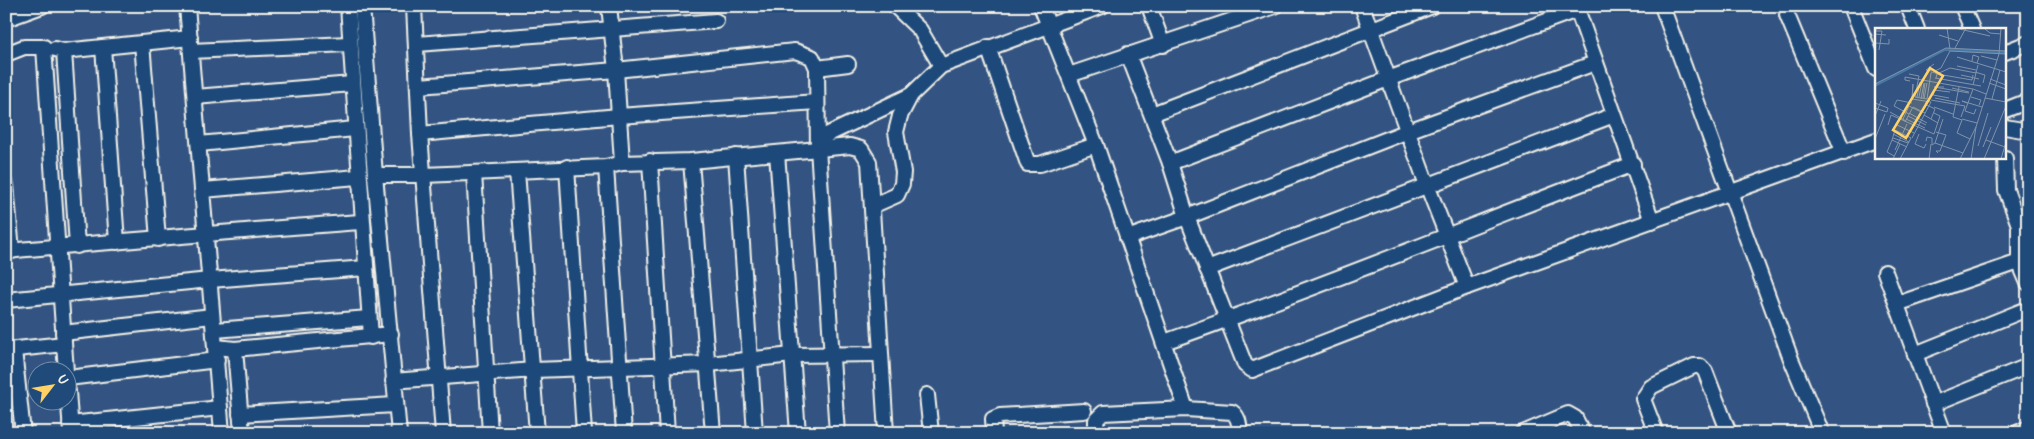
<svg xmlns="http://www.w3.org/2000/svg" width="2034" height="439" viewBox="0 0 2034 439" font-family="'Patrick Hand',sans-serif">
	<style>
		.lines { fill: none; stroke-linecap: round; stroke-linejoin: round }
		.minor-casing { stroke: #f4f1e8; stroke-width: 18 }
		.minor { stroke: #1f4a7a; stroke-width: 14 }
		.inset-road { fill: none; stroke: #8093ab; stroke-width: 1 }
		.view { fill: #ffd166; fill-opacity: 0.15; stroke: #ffd166; stroke-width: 2.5 }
		.inset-edge { fill: none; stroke: #f4f1e8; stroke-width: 2.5 }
	</style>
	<rect width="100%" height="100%" fill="#335482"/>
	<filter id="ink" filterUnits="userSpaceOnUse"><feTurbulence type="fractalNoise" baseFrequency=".02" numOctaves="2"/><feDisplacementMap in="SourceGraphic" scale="10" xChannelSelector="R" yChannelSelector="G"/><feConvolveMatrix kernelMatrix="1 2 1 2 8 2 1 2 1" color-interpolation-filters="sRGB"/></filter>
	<g filter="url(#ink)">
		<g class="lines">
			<defs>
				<g id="minor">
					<polyline points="187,6 222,433"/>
					<polyline points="348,6 371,337"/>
					<polyline points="362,6 375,175 399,433"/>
					<polyline points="414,6 420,134 443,433"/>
					<polyline points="609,6 616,70 622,163"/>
					<polyline points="895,6 920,30 941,66"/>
					<polyline points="1041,6 1096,145 1186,409"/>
					<polyline points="1149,6 1163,45"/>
					<polyline points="1362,6 1427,185 1467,287"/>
					<polyline points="1576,6 1652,221"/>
					<polyline points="1662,6 1791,359 1822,433"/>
					<polyline points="1851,6 1876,69"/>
					<polyline points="1908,6 1917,29"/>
					<polyline points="1962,6 1972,29"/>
					<polyline points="1787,15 1844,153"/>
					<polyline points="6,19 42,6"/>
					<polyline points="142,43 158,239"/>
					<polyline points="417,44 716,21"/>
					<polyline points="103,47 117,242"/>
					<polyline points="988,47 1028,164 1040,164 1096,145"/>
					<polyline points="55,49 64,51 190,38"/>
					<polyline points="64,51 77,246"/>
					<polyline points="191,51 349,44"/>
					<polyline points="2005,52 2028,43"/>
					<polyline points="6,54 24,47 44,47 66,372"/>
					<polyline points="1128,54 1170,163 1187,217 1245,365 1252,370 1467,287 1876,140"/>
					<polyline points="817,68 848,64"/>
					<polyline points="1069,75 1275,6"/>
					<polyline points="419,86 616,70 795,51 812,57 817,68 818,148 837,433"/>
					<polyline points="195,97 352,84"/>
					<polyline points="2005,110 2028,101"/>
					<polyline points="1152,114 1432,6"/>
					<polyline points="2005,127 2028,131"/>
					<polyline points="420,134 619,116 817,102"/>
					<polyline points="818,139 911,95"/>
					<polyline points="199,144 355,129"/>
					<polyline points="777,153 798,433"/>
					<polyline points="736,156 755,433"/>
					<polyline points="2005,158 2006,190 2019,225 2019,262"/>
					<polyline points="650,161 667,433"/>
					<polyline points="691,161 713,433"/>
					<polyline points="1170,163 1388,79 1577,10"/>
					<polyline points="567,167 584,433"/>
					<polyline points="606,167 624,433"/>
					<polyline points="517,171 537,433"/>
					<polyline points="474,173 490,433"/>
					<polyline points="375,175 424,175 606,167 622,163 691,161 850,146 861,149 869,162 886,433"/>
					<polyline points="6,185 12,251"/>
					<polyline points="203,190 358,177"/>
					<polyline points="872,206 897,195 902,184 903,172 896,132 900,116 911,95 941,66 1102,6"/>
					<polyline points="1127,238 1187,217 1408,131 1595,63"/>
					<path d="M6,251C125,241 243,230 361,222"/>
					<polyline points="1207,269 1614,115"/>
					<polyline points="1885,272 1944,433"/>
					<polyline points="6,300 210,280 366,268"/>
					<polyline points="1897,304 2019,262 2028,283"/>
					<polyline points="215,330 369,318"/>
					<polyline points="63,333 212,316"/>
					<path d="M1164,342C1322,287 1476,223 1633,164"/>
					<polyline points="216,347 235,349 391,334"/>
					<polyline points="235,349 242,433"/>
					<polyline points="7,350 64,344"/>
					<polyline points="14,350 23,433"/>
					<polyline points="1915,354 2022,311"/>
					<polyline points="68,378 217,360"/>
					<polyline points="393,381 533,370 709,364 792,355 880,354"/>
					<polyline points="68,391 71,432"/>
					<polyline points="927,395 931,433"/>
					<polyline points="1933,404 2028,366"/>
					<polyline points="240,414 395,405"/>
					<polyline points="70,424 220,408"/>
					<polyline points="994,433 993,419 1000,416 1084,411"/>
					<path d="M1096,433V420L1103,413L1186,409L1232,412C1239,417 1239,424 1240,433"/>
					<polyline points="1523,433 1568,414 1575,418 1583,433"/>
					<polyline points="1656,433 1643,399 1651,387 1694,366 1700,366 1705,371 1729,433"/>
					<polyline points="2017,433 2028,428"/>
				</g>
			</defs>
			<use href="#minor" class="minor-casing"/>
			<use href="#minor" class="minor"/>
		</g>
	</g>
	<g transform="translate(1875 28)">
		<rect width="131" height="131" fill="#335482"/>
		<path d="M71,20L131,23V26L70,23L0,59V56Z" fill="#4778a4"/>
		<path class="inset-road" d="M72,0L75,21M80,0L115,8M1,1L0,6L11,7M110,1L115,5L126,6M1,3H7L4,22M64,7L83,13M0,15L14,16V11M80,20L91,0M106,28L122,32M82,29L131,44M97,33L98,27L104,29L102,35M82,38L101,42M57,43L51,42L59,36M58,44L62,46L75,40L101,45M100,44L110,47L108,55M34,46L44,48L40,69M86,47L104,51M60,50L106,58M61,50L62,46L97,52L98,47M115,51L131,57M35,53L30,52V49L98,61M114,55L131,61M0,56L71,20L131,23M98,57L103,37M69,59H59L94,65M84,59L78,89L87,92M77,60L94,64M40,69L52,71L56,45L66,40L75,23L131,26M42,69L45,54M44,69L47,54M96,69L106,72L104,77M48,70L50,55M60,70L85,75M74,70L58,67L59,62L75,64M110,70L131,74M37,71L38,56M46,71L49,55M49,71L52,55M117,71L125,42M37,72L38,56M56,72L90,78L86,89M52,73L50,76L60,81L56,91M0,75L13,80L12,84L0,80M92,75L87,73L107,79M59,79L78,86M101,81L99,86L90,83L98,61L111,66M15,84L31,93M34,85L52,95M59,85L65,88L59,106M34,86L19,78L22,72L37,75M49,87L63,95M0,88L6,73M33,88L51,97M28,91L34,78L46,84M31,91L50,100M87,91L102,95M87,92L82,105L95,111M30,94L38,79L50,85M20,96L39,105M13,97L16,87L59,106M61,104L71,107L65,123H61L63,125M18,106L34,114M44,106L40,116L49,120L51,116M18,110L33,115M37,110L56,74L37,71M0,111L10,86M17,112L12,124L19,128M111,112L130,119M51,113L52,109L57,110V117L60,115L88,125M60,115L68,91M103,118L113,85M32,119L17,112L20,102L36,110M108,119L116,99M20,122L32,96M18,131L25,116M25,131L36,110M54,131L56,116M85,131L101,99L124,26L126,0M96,131L101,99M109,131L131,78M126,131L131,114"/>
		<path class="view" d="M55,40L68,48L31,110L18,102Z"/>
		<rect width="131" height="131" class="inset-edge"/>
	</g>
	<rect width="2034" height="439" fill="none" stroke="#1f4a7a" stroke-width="25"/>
	<rect x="12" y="12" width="2009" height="414" fill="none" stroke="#f4f1e8" stroke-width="2" filter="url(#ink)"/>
	<g transform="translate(52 386) rotate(59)"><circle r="24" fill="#1f4a7a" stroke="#748da6"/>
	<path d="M0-4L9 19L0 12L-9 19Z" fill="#ffd166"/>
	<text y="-8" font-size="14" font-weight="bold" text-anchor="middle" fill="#f4f1e8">U</text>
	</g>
</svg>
